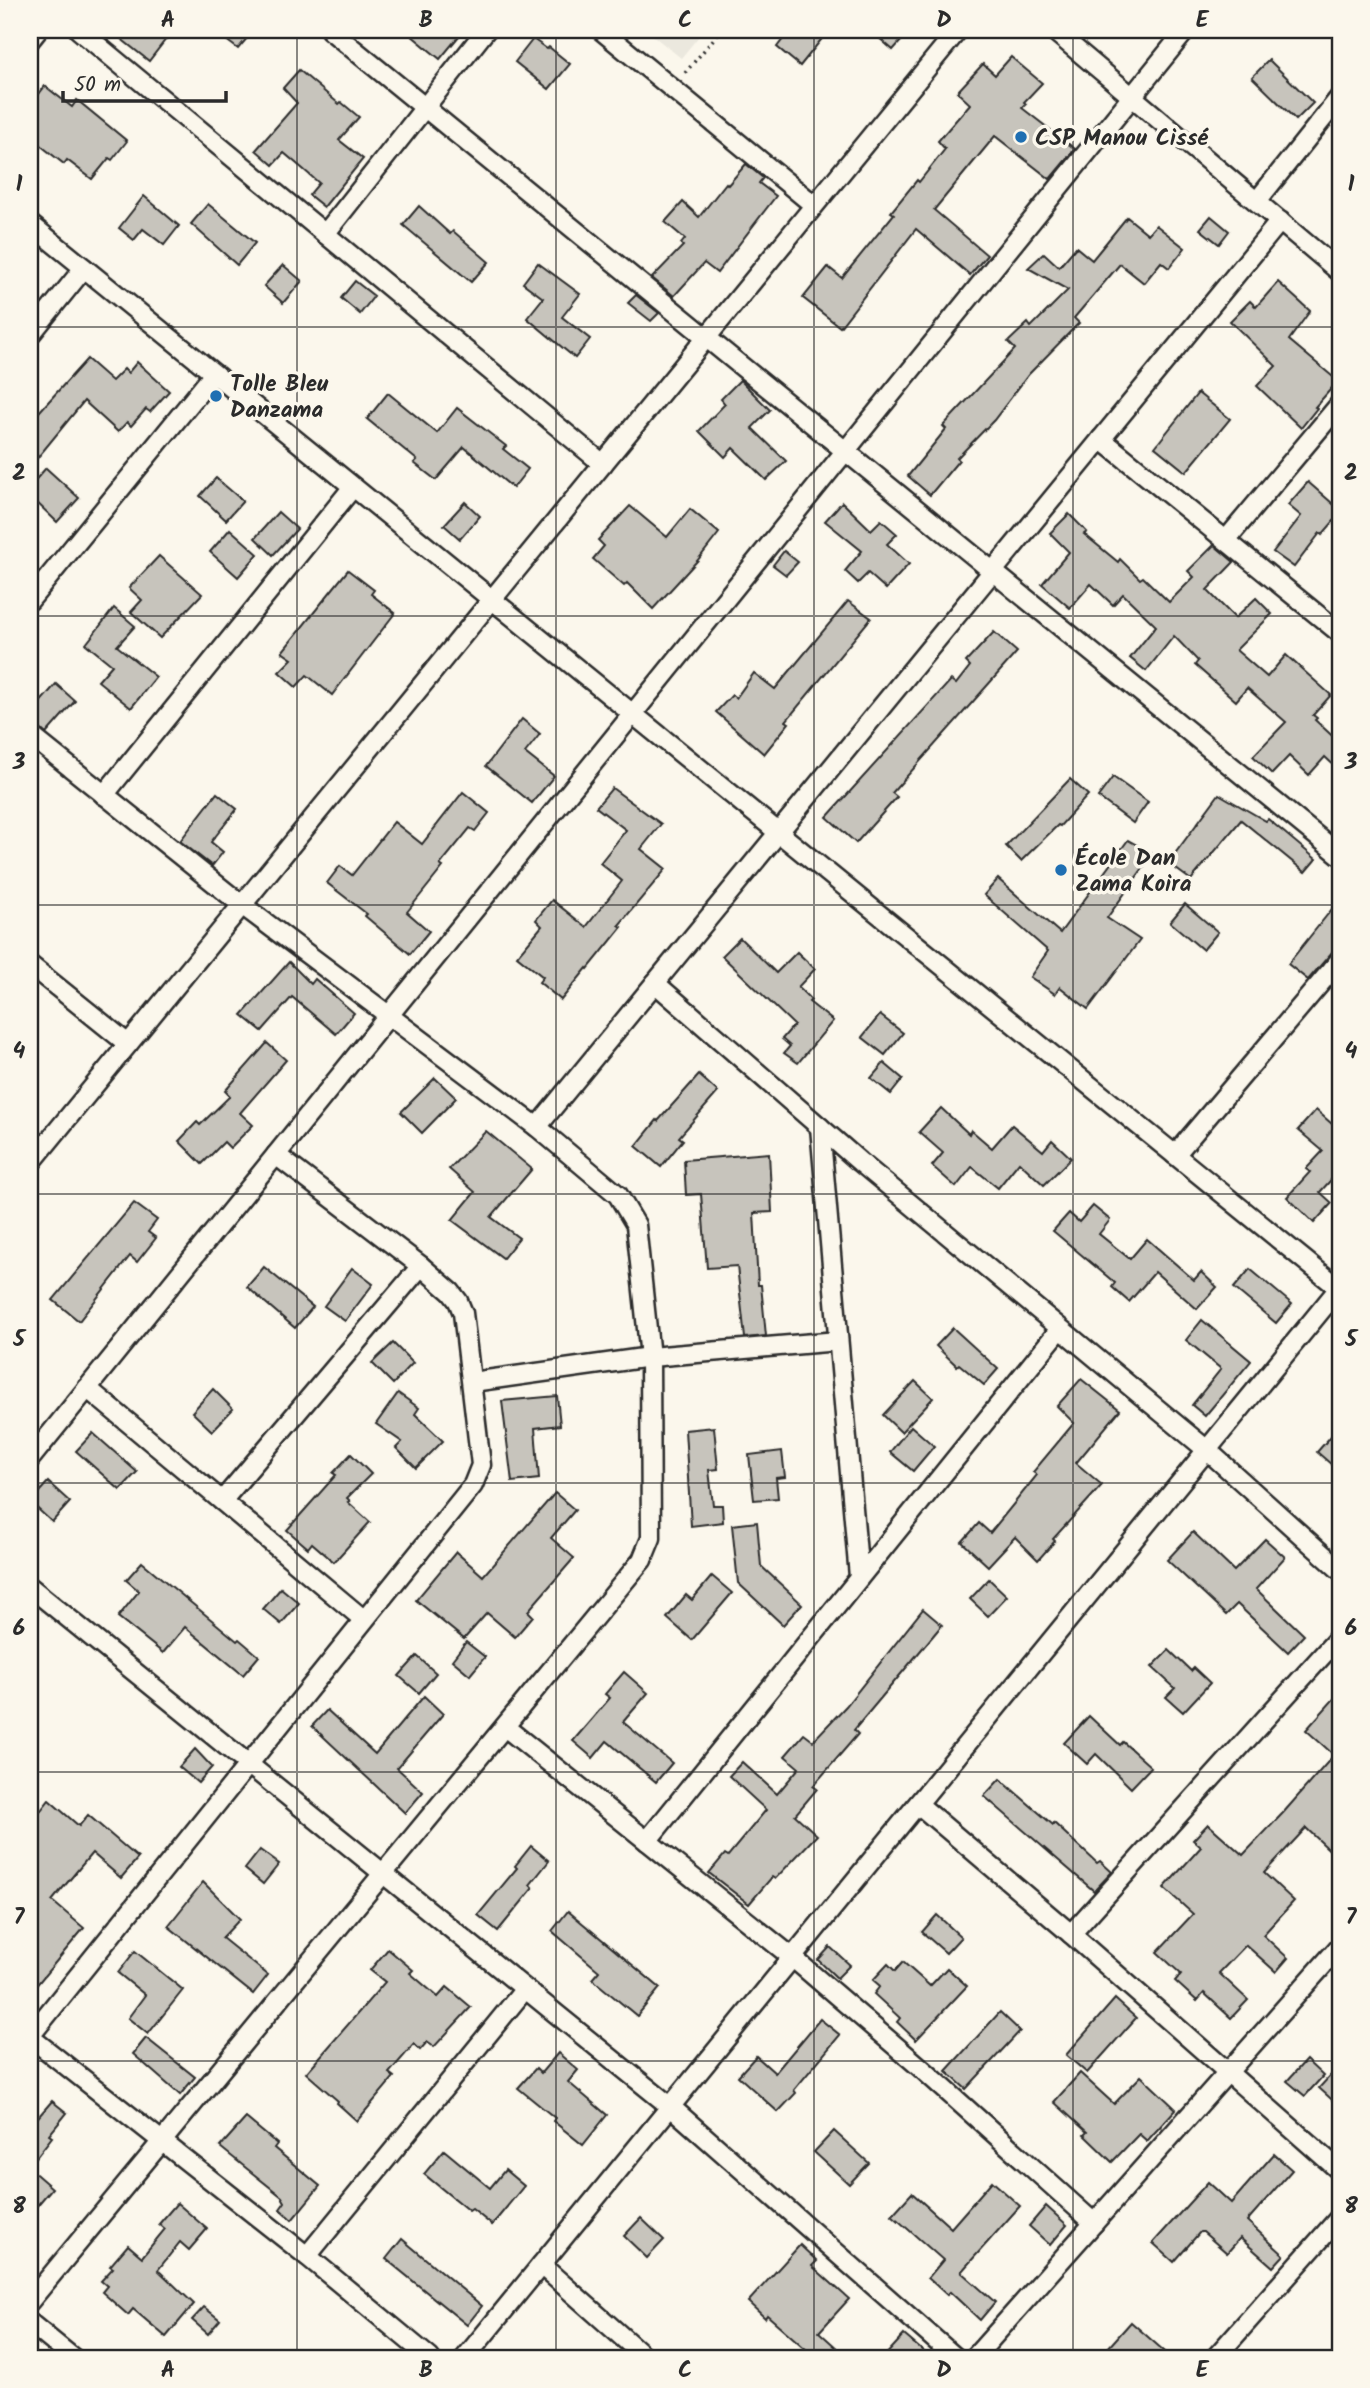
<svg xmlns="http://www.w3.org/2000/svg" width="1370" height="2388" viewBox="0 0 1370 2388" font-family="Kalam,sans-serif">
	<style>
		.built { fill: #ebe8de }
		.building { fill: #c7c4bc; stroke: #2b2b2b; stroke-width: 2 }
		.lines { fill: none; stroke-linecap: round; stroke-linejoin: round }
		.minor-casing { stroke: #2b2b2b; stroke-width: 23 }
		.path { stroke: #2b2b2b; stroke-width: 3.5; stroke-dasharray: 2 5; stroke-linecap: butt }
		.minor { stroke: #fbf7ec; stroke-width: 18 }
		.grid { fill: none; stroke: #2b2b2b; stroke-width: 2; stroke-opacity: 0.55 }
		.poi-dot { fill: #1f6fb2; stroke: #fbf7ec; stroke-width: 2.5 }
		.labels { text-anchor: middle; stroke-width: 7; stroke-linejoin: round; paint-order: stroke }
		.poi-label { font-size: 23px; font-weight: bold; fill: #2b2b2b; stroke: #fbf7ec; text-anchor: start }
		.neatline { fill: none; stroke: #2b2b2b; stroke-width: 2.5 }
		.grid-label { font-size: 23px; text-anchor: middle; font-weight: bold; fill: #2b2b2b }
	</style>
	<rect width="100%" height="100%" fill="#fbf7ec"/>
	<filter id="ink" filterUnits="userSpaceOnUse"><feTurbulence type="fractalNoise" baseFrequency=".0143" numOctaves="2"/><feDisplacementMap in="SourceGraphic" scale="14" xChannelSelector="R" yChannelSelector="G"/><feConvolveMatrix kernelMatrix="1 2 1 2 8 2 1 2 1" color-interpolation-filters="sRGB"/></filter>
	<g filter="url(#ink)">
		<polygon class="built" points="646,30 704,30 681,58"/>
		<g class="building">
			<polygon points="110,30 173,30 149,61"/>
			<polygon points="213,30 254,30 238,49"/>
			<polygon points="405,30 464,30 440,59"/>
			<polygon points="790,30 829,30 800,66 777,47"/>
			<polygon points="870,30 911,30 893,50"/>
			<polygon points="533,39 547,49 549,47 570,64 549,89 515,62"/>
			<polygon points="1011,57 1042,83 1024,102 1026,104 1022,108 1075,149 1050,179 995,136 934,210 987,255 970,275 916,229 840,327 803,298 828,267 842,278 894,214 891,212 917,180 919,182 945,149 938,141 970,104 957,92 983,64 995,75"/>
			<polygon points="1269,60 1313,103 1296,120 1252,77"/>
			<polygon points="299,70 339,104 341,102 359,117 339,140 363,159 324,207 309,195 319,183 303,169 284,153 273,165 256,150 297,103 283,88"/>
			<polygon points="45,86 72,107 77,100 127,141 112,160 109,158 92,179 67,160 64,164 30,137 30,106"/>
			<polygon points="746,164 763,178 759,183 776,196 717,273 704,263 674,296 652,278 683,246 681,244 685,239 665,222 683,202 699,217 726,183 728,185"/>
			<polygon points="144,196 179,226 164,245 143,229 134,240 119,228"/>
			<polygon points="208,204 255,243 237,265 191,224"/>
			<polygon points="419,206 450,234 453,231 489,262 471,282 403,225"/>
			<polygon points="1211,216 1229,231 1219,244 1200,229"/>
			<polygon points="1127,217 1148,234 1156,225 1185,248 1169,268 1161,262 1144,283 1120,264 1074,318 1079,323 1029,374 994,420 957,458 959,460 930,495 908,476 946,429 943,426 1015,349 1008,342 1028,323 1031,327 1068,290 1028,268 1044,253 1059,267 1076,247 1092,260"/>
			<polygon points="538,263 580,294 562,317 590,339 575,358 527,318 543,298 523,283"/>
			<polygon points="283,265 302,281 283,303 264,286"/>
			<polygon points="355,281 374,296 360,314 341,298"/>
			<polygon points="1278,282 1310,311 1289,340 1338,381 1315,407 1317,408 1301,428 1257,386 1276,366 1230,321 1250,301 1256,307"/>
			<polygon points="636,295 659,313 651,321 628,303"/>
			<polygon points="87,359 112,381 124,369 128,373 137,362 169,391 150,412 146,409 131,426 127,422 118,432 84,401 30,467 30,422"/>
			<polygon points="740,380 770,410 752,428 786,461 766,480 733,448 725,457 699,431 725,404 721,399"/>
			<polygon points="388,393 437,433 457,408 506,446 503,449 528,469 513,488 464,447 436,480 414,463 417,460 367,419"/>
			<polygon points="1198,393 1230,419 1186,472 1155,447"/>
			<polygon points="46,468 79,498 57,522 30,496 30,486"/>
			<polygon points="216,478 243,501 226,520 200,496"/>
			<polygon points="1308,482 1340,510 1340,514 1322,535 1320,533 1294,567 1273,552 1301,516 1288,505"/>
			<polygon points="465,502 480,516 460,539 444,525"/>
			<polygon points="842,502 871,530 881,520 897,534 887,544 909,564 886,589 868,573 858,583 845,571 862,551 825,521"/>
			<polygon points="630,506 667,537 690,509 719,533 697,561 653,609 627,583 624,586 593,559 604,546 598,540"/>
			<polygon points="278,512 297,529 273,555 255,538"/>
			<polygon points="1069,514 1087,532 1084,534 1118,562 1120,559 1140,579 1143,577 1169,602 1194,577 1188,571 1214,545 1234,562 1207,590 1235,618 1256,598 1272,614 1236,650 1267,677 1286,655 1331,695 1313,715 1317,718 1315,720 1340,743 1340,771 1325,757 1309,775 1289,756 1272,774 1253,756 1286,722 1247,688 1236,701 1195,665 1198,661 1174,636 1146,671 1130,658 1156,626 1123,594 1113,605 1091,584 1070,608 1042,584 1069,552 1050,533"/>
			<polygon points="230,529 258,554 238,577 210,552"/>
			<polygon points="784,551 798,562 786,575 773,565"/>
			<polygon points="159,556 202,594 160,638 131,612 142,600 129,588"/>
			<polygon points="348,570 374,590 371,594 395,613 332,695 307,675 296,687 279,672 292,659 282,652"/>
			<polygon points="848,601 871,618 786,721 789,723 764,754 716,712 732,695 736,698 754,673 775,689"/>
			<polygon points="114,608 135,626 117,646 156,677 131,708 98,681 112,665 86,644"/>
			<polygon points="994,632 1017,652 892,793 897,797 856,843 827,817 951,680 956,684 970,666 966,662"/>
			<polygon points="56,684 75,701 46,734 37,726 30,724 30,714"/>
			<polygon points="522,719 540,734 525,753 554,776 532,803 486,766"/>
			<polygon points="1113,777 1148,802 1133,823 1098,797"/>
			<polygon points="1070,779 1088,795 1060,826 1058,825 1021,861 1006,846"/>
			<polygon points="612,788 661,824 641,849 666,869 619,925 622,927 588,969 587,968 561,1000 539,982 543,977 517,956 542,926 536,920 552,900 586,927 622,881 600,863 626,830 596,807"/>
			<polygon points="463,792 489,813 475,831 470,828 440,865 443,867 407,912 429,931 410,954 365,916 367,914 327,883 340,866 352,875 394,822 422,844"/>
			<polygon points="217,793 237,809 211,842 223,852 212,866 180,841"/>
			<polygon points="1219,794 1266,821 1268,819 1316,859 1305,872 1241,820 1191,880 1168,863"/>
			<polygon points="1128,840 1153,854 1107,918 1140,940 1088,1009 1060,987 1055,994 1030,977 1048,951 984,895 998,879 1060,933"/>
			<polygon points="1340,899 1340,943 1308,980 1288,964"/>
			<polygon points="1185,904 1218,932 1203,950 1170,922"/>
			<polygon points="740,938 776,973 797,952 815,969 798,987 811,1000 809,1002 833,1021 798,1063 784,1053 790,1046 782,1039 794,1025 722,956"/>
			<polygon points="289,962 311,984 315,979 354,1013 336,1034 292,997 262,1031 242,1015"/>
			<polygon points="880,1015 903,1033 885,1055 862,1037"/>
			<polygon points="267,1043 286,1060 240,1113 253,1125 230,1148 224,1142 202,1164 179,1141 197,1122 200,1125 230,1096 225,1091"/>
			<polygon points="884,1063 903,1079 891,1094 871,1078"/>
			<polygon points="699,1075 718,1092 679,1137 683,1140 661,1167 636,1146 657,1120 658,1121"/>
			<polygon points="435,1078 456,1098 422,1133 401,1112"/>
			<polygon points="941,1108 969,1134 971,1130 992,1148 1012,1125 1043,1151 1052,1140 1071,1158 1044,1185 1019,1162 998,1188 972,1167 956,1187 932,1166 943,1153 919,1132"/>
			<polygon points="1316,1110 1340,1131 1340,1170 1320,1192 1332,1203 1314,1223 1287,1197 1310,1172 1306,1169 1323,1151 1298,1130"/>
			<polygon points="486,1131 532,1169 491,1217 519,1238 503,1258 452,1220 475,1192 449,1169"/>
			<polygon points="769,1153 772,1212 754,1213 758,1285 761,1285 766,1336 745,1338 737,1266 707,1268 701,1194 686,1195 684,1160"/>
			<polygon points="134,1203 157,1220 148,1232 156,1238 137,1262 130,1256 79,1321 53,1300"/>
			<polygon points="1093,1206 1110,1220 1099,1234 1130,1259 1147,1239 1194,1280 1201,1272 1217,1287 1197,1309 1155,1272 1129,1302 1112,1287 1115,1283 1053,1231 1069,1213 1079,1222"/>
			<polygon points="264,1267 313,1307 295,1328 247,1287"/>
			<polygon points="352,1268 373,1284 345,1321 324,1306"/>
			<polygon points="1250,1269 1292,1304 1276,1323 1234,1288"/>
			<polygon points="1202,1320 1251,1361 1205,1416 1192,1405 1221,1369 1186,1340"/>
			<polygon points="953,1328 998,1369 984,1385 959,1364 957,1366 936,1346"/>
			<polygon points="393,1343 413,1363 393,1384 372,1363"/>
			<polygon points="1081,1379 1120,1410 1076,1463 1102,1485 1053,1539 1055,1541 1038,1560 1015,1537 988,1566 962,1542 979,1523 990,1533 1037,1475 1033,1472 1074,1423 1057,1406"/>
			<polygon points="915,1381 933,1398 901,1432 883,1415"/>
			<polygon points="213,1389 233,1409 212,1431 192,1412"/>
			<polygon points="398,1393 419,1408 415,1414 443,1441 416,1468 396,1448 402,1442 376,1424"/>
			<polygon points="557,1396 560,1425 535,1428 539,1479 512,1482 502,1401"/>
			<polygon points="911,1426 934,1446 913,1471 890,1452"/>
			<polygon points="1340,1426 1340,1472 1317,1452"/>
			<polygon points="714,1427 718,1469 709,1470 713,1505 722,1505 723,1522 691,1526 685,1430"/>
			<polygon points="93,1433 137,1472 120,1490 76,1451"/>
			<polygon points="782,1451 785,1477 776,1478 778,1498 754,1500 749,1455"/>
			<polygon points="351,1454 371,1474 347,1498 350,1501 348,1502 370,1522 334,1562 312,1543 308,1548 287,1530 336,1475 333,1473"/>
			<polygon points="48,1482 70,1502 52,1522 30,1502"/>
			<polygon points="555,1493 575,1510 551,1538 574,1558 528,1611 533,1616 515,1637 487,1613 464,1639 416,1600 456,1552 483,1576"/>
			<polygon points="757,1522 761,1566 802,1604 783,1625 738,1583 732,1525"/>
			<polygon points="1193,1532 1234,1571 1265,1539 1285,1557 1256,1589 1304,1635 1288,1652 1237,1604 1226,1615 1167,1560"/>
			<polygon points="142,1562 237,1641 239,1639 259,1656 243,1675 185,1627 163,1653 118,1617 139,1591 126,1580"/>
			<polygon points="712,1576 732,1593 692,1640 667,1618 686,1595 692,1600"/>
			<polygon points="989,1579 1007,1596 988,1616 970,1599"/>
			<polygon points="281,1588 299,1603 281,1624 263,1609"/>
			<polygon points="923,1609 942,1625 854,1730 858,1734 813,1786 817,1789 795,1815 817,1835 775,1879 772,1877 749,1904 709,1873 725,1854 728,1856 766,1810 729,1776 742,1762 777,1794 799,1768 785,1756 804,1734 813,1741 846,1706"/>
			<polygon points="466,1642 485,1657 470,1675 452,1660"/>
			<polygon points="1169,1650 1191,1671 1194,1668 1210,1683 1183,1712 1166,1697 1175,1688 1152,1667"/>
			<polygon points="417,1656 436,1673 419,1693 399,1676"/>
			<polygon points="624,1672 648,1693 623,1722 672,1763 656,1782 607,1741 593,1758 573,1741 610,1698 605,1694"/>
			<polygon points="1340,1692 1340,1860 1306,1828 1264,1873 1294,1901 1263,1935 1288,1958 1276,1972 1246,1945 1219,1973 1248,2000 1231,2018 1204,1993 1197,2001 1175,1981 1181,1974 1157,1952 1193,1914 1164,1888 1201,1847 1193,1840 1208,1824 1243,1855 1283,1813 1334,1755 1306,1730"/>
			<polygon points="424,1696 443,1714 397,1768 423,1792 405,1813 312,1726 327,1710 375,1754"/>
			<polygon points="1089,1716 1120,1745 1123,1742 1151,1767 1131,1788 1096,1754 1087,1764 1064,1743"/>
			<polygon points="195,1749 212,1767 198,1783 179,1767"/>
			<polygon points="1000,1779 1053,1825 1054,1823 1097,1863 1100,1861 1112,1872 1094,1891 984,1796"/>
			<polygon points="49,1800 79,1826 88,1815 138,1858 121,1878 92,1853 52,1901 84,1928 30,1993 30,1824"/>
			<polygon points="531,1846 549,1861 530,1885 533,1888 498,1931 478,1915 517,1868 515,1866"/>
			<polygon points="260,1850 279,1864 263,1884 245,1869"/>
			<polygon points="203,1882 240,1919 222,1938 268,1975 253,1994 168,1926"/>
			<polygon points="568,1911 660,1988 637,2016 592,1979 599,1971 552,1931"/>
			<polygon points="937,1915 961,1937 946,1953 922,1932"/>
			<polygon points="830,1947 850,1965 837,1978 818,1960"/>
			<polygon points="388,1949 413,1970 410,1973 438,1997 447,1987 471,2007 434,2047 427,2042 420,2050 414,2044 389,2073 394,2077 357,2121 337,2103 338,2101 306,2073 385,1982 370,1970"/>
			<polygon points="135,1951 183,1990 148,2034 128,2018 145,1995 118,1973"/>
			<polygon points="903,1962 930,1986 947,1968 967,1986 916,2040 897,2022 900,2018 874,1994 880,1986 873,1980 888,1964 895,1971"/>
			<polygon points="1115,1999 1136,2018 1087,2073 1066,2055"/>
			<polygon points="1000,2012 1020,2031 966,2089 946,2071"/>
			<polygon points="820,2019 840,2035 794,2090 796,2093 778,2112 738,2076 756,2056 775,2073"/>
			<polygon points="146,2038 195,2077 180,2095 133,2054"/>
			<polygon points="558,2053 578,2070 568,2082 607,2115 583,2145 553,2121 555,2118 518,2088 536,2068 541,2073"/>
			<polygon points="1306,2060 1323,2076 1305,2096 1287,2081"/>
			<polygon points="1340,2065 1340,2107 1319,2088"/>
			<polygon points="1080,2073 1114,2104 1141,2076 1176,2109 1147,2141 1139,2134 1112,2162 1084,2135 1087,2132 1054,2102"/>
			<polygon points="52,2101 67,2113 49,2135 52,2137 30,2165 30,2120 33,2123"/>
			<polygon points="246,2118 277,2144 274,2148 320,2186 292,2220 280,2209 285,2202 282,2197 220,2147"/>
			<polygon points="834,2131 869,2163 849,2184 814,2152"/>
			<polygon points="444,2150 490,2188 505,2170 524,2186 492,2225 472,2209 469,2211 424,2174"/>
			<polygon points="1274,2154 1292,2170 1247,2221 1284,2255 1273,2267 1240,2238 1227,2253 1203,2232 1200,2232 1174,2262 1153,2243 1208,2182 1231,2203"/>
			<polygon points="30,2169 52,2188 30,2214"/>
			<polygon points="992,2181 1020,2206 961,2272 995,2302 980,2320 950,2292 947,2295 928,2278 943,2260 892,2215 912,2193 951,2228"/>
			<polygon points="177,2203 207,2229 189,2250 180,2242 158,2270 194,2304 166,2337 133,2309 128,2315 102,2292 107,2286 101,2281 113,2268 110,2266 128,2245 142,2257 165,2229 159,2224"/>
			<polygon points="1046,2206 1067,2225 1050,2245 1029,2226"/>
			<polygon points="641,2218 664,2240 647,2258 624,2236"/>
			<polygon points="402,2239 482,2306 467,2325 386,2259"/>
			<polygon points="800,2245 817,2261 812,2266 849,2299 819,2332 848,2358 816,2358 767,2315 765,2318 748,2302"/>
			<polygon points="204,2307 220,2320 208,2334 192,2320"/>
			<polygon points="1131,2322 1172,2358 1099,2358"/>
			<polygon points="904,2335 931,2358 883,2358"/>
		</g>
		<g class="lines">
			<defs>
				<g id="minor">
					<polyline points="79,30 603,464"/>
					<polyline points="330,30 1340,855"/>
					<polyline points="601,30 814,205"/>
					<polyline points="1053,30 1340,272"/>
					<polyline points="30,40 38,30"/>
					<polyline points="1257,201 1340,97"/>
					<polyline points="30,224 1340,1289"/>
					<polyline points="325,234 486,30"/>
					<polyline points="30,335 84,268"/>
					<polyline points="1101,439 1340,633"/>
					<polyline points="1226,540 1340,404"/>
					<polyline points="30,600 214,374"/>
					<polyline points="30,735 242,905 537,1127 618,1195 636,1225 650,1357 651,1538 642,1560 30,2301"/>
					<polyline points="104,795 353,487"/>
					<polyline points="30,965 128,1044"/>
					<polyline points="655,983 860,1162 1207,1450 1340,1570"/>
					<polyline points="537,1127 1280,221"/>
					<polyline points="820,1127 859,1577"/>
					<polyline points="1175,1155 1340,960"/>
					<polyline points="30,1164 958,30"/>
					<polyline points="472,1382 650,1357 838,1341"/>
					<polyline points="87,1388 363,1619"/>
					<polyline points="30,1459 1186,30"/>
					<polyline points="222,1501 421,1266"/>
					<polyline points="30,1587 671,2107 956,2358"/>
					<polyline points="505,1727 793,1958 920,2067 1094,2223"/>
					<polyline points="918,1804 1071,1934 1340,2171"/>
					<polyline points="647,1841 1060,1329"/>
					<polyline points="1071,1934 1340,1636"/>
					<polyline points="30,2036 473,1485 481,1465 463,1313 458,1301 451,1292 421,1266 276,1155"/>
					<polyline points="30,2037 307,2256 430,2358"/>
					<polyline points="307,2256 525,1989"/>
					<polyline points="541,2265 646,2358"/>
					<polyline points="30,2323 73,2358"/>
					<polyline points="465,2358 1340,1287"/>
					<polyline points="974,2358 1340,1946"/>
					<polyline points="1215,2358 1340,2217"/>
				</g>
			</defs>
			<use href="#minor" class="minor-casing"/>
			<polyline class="path" points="685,73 721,30"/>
			<use href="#minor" class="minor"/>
		</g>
	</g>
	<path class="grid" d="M297,30V2358M556,30V2358M814,30V2358M1073,30V2358M30,327H1340M30,616H1340M30,905H1340M30,1194H1340M30,1483H1340M30,1772H1340M30,2061H1340"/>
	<g class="poi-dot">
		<circle cx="1021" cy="137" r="7"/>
		<circle cx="216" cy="396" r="7"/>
		<circle cx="1061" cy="870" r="7"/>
	</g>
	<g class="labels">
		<g class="poi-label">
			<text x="1035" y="145">CSP Manou Cissé</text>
			<text x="230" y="391">Tolle Bleu<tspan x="230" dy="26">Danzama</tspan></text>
			<text x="1075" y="865">École Dan<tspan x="1075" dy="26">Zama Koira</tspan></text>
		</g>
	</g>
	<rect width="1370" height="2388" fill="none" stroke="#fbf7ec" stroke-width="77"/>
	<path d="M63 91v10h163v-10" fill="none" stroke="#2b2b2b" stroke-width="3.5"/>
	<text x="74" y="91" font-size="21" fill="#2b2b2b" stroke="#fbf7ec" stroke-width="5" paint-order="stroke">50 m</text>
	<rect x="38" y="38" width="1294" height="2312" class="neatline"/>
	<g class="grid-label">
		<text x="168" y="27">A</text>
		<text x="426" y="27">B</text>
		<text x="685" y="27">C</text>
		<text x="944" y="27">D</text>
		<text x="1202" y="27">E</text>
		<text x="19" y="191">1</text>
		<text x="1351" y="191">1</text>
		<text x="19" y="480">2</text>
		<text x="1351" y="480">2</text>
		<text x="19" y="769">3</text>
		<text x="1351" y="769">3</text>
		<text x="19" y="1058">4</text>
		<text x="1351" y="1058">4</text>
		<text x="19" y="1346">5</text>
		<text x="1351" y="1346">5</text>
		<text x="19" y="1635">6</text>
		<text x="1351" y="1635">6</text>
		<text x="19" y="1924">7</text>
		<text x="1351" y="1924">7</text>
		<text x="19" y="2213">8</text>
		<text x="1351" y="2213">8</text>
		<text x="168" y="2377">A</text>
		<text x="426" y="2377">B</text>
		<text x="685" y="2377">C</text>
		<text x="944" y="2377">D</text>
		<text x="1202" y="2377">E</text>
	</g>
</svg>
